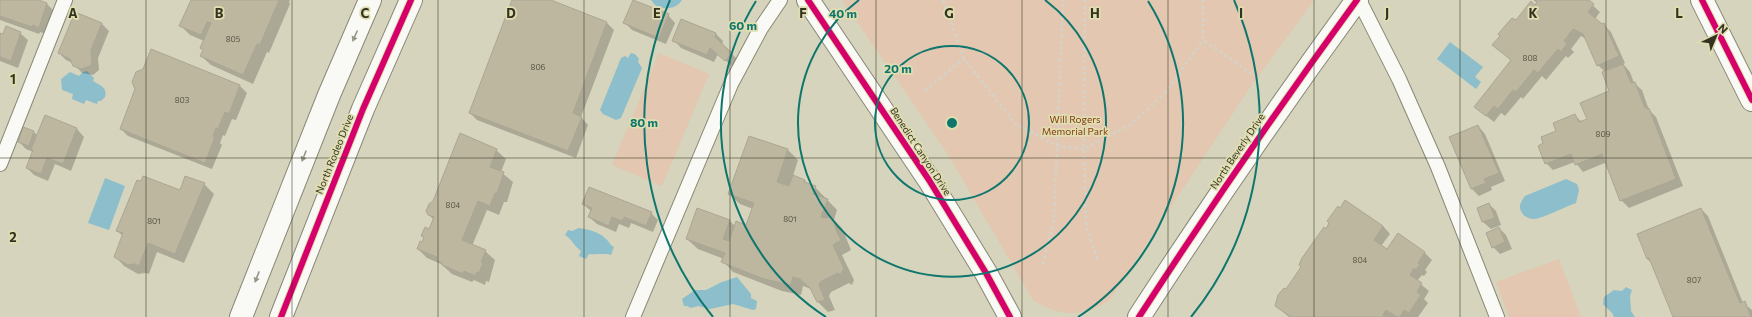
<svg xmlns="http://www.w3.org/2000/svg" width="1752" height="317" viewBox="0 0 1752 317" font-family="Commissioner,sans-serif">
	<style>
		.green { fill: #e3c7b0 }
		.water { fill: #8cbecb }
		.shadow { fill: #0003 }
		.building { fill: #bdb7a0; stroke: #aba694 }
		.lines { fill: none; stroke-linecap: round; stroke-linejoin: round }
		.service-casing { stroke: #898875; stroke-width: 16 }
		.minor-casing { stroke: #898875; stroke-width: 24 }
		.tertiary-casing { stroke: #898875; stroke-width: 24 }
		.path { stroke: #d3d3cb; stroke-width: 2.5; stroke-dasharray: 3 3; stroke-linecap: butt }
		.service { stroke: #f9f9f5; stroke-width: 14 }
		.minor { stroke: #f9f9f5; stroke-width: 22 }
		.tertiary { stroke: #f9f9f5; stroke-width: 22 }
		.cycleway-casing { stroke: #e0deb1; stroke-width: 8 }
		.cycleway { stroke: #d6006c; stroke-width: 6 }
		.oneway { fill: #96968b }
		.grid { fill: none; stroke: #343321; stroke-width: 1; stroke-opacity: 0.55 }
		.ring { fill: none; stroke: #0f766e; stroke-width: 2 }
		.labels { text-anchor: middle; stroke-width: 3.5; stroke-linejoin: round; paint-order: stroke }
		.number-label { font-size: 8px; fill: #565441 }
		.park-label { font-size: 10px; fill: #833a10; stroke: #e0deb1 }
		.street-label { font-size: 10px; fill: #343321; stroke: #e0deb1 }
		.grid-label { font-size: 13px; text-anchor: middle; font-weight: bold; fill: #343321; stroke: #e0deb1; stroke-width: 3.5; stroke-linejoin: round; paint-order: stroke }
		.centre { fill: #0f766e; stroke: #e0deb1; stroke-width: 2 }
		.ring-label { font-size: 12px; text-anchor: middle; font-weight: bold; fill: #0f766e; stroke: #e0deb1; stroke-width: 3.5; stroke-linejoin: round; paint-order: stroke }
	</style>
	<rect width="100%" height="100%" fill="#d6d4bc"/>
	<g class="green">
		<path d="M842,0H1314L1249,89L1109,301C1081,317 1060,317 1033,300L947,153Z"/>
		<polygon points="659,53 709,74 662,186 612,165"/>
		<polygon points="1559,259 1581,317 1509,317 1496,282"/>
	</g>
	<g class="water">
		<path d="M651,0H682C676,9 666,10 656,6Z"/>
		<polygon points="1450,42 1483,67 1475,77 1481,82 1476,89 1437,59"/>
		<polygon points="631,53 635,54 639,59 638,62 642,68 621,118 616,120 603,114 600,110 621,58 625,56 628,58"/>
		<path d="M87,71L94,78L93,81C100,85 108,88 105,97L101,101H98L97,104L86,100L84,104L72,99L73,94L62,90L61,79L70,72L79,76L83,72Z"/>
		<polygon points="105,178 125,186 109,230 88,223"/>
		<path d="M1566,179L1577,184L1579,190L1576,203C1567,206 1541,219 1534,219C1528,219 1523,216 1521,211C1518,206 1522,200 1525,196Z"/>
		<path d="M579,228C590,230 600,232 607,240C610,243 610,245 614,247L611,255C607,253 595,255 589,254L586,259L579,256L581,251C575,247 571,238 565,235L568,230L572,231Z"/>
		<polygon points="737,277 751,294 751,298 757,301 756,309 753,310 733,304 710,309 698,306 691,308 687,306 684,306 682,299 695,290 706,290 722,282"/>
		<polygon points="1626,287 1632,290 1630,296 1631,311 1635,317 1614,317 1612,313 1603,304 1604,297 1614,290 1622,291"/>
	</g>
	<g class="shadow">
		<polygon points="0,0 36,0 47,4 54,11 46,34 40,32 39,34 0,20"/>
		<polygon points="192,0 290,0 289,2 290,4 269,53 267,52 253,84 211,65 201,56 203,51 201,48 204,41 190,35 181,26"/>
		<polygon points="513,0 548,0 607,23 614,30 581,117 588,125 576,158 477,120 470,113"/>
		<polygon points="1534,0 1587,0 1600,12 1595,19 1602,25 1603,24 1611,32 1625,63 1623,64 1630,72 1634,83 1642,90 1649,110 1656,117 1683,186 1629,208 1621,200 1607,162 1583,172 1575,162 1553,170 1546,163 1557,132 1575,116 1582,122 1588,120 1610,92 1605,72 1598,65 1586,39 1581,36 1571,49 1574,52 1568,58 1566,56 1546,80 1542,76 1523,99 1521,97 1505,116 1501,113 1494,122 1475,107 1512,61 1494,45 1516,22 1535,6 1537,3"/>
		<polygon points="76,14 102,24 109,31 98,58 99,70 93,75 82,73 73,63 66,60 59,53"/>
		<polygon points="668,15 675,23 666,44 632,30 625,23"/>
		<polygon points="682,20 716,34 723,41 722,44 739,61 733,67 718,54 714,62 681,48 674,40"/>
		<polygon points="20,33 28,40 18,68 0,61 0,34 4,35"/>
		<polygon points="151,51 240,86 247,93 236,120 232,119 225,136 223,135 220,143 222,145 212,169 128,136 121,129"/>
		<polygon points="45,117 77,129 84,137 71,171 55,164 48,181 34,175 27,168 33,152 26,149 19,142 24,129 34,132 38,136"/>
		<polygon points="1478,126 1485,134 1505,181 1491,187 1492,190 1479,196 1472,189"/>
		<polygon points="749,137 788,150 798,160 793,176 805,181 809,185 815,187 837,210 834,220 842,228 851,250 842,255 854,280 852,285 849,283 831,292 829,296 835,310 828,312 817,301 811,289 803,286 801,295 782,291 733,272 723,261 724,259 698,249 687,239 729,220 735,226 747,226 753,209 740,204 729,194"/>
		<polygon points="496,150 506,159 501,172 513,182 507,202 504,202 499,215 487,210 472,246 485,251 495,260 489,282 486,281 485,285 474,280 472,282 452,274 441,264 427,258 418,249 425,238 422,236 430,230 434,220 429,215"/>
		<polygon points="204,184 214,194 184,263 157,252 149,274 145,273 138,274 124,266 115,256 123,236 117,231 180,191"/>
		<polygon points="583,204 651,213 658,220 653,232 631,223 629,228 619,224 616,232 597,224 589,217 592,212"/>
		<polygon points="1489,204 1496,211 1501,225 1491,229 1483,222 1478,208"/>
		<polygon points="1701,209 1708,216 1743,303 1752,310 1752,317 1674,317 1653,264 1647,259"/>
		<polygon points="1383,226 1390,234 1381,246 1387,250 1398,235 1425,253 1432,260 1425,270 1427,272 1424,276 1422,275 1417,281 1429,291 1424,299 1428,303 1418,317 1289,317 1276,306 1326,230"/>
		<polygon points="1499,228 1506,235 1512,249 1500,254 1493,247"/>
	</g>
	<g class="building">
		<polygon points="0,0 39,0 47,3 39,28 33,25 32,27 0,16"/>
		<polygon points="191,0 279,0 260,45 257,44 243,75 200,56 203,50 200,48 211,23 207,22 201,35 179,26"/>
		<polygon points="512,0 551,0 607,22 573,113 582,117 568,151 469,113"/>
		<polygon points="633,0 669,14 659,38 623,23"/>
		<polygon points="1534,0 1589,0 1594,4 1588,12 1602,24 1604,23 1619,56 1597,66 1583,34 1573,29 1564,41 1567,44 1561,52 1558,49 1538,73 1534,70 1516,92 1513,90 1498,109 1494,106 1486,116 1474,107 1511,60 1492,45 1500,36 1498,34 1512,18 1516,20 1531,1 1535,5 1537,2"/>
		<polygon points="75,12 102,23 91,50 92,63 90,66 81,69 73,66 70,59 58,53"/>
		<polygon points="681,19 716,33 715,37 732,53 725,61 710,48 707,55 672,41"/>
		<polygon points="6,26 21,32 11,61 0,57 0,33 3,34"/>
		<polygon points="151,49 240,85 229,114 225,112 218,129 216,128 213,136 215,137 205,163 120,129 135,89 132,82 136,72 143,69"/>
		<polygon points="1623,64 1631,83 1635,82 1645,108 1646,107 1647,109 1649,108 1676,179 1620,201 1602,154 1575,165 1571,154 1545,164 1538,146 1543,143 1541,137 1556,131 1553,123 1575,114 1579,122 1587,119 1580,103 1609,91 1602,72"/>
		<polygon points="45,115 77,128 63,164 47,158 41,174 26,168 33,150 31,149"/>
		<polygon points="1478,125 1499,173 1484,179 1486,183 1471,189 1449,137"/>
		<polygon points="23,127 34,131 29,146 18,142"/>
		<polygon points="460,133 497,149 490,167 504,172 497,194 495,193 490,206 478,201 462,240 486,250 481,262 483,263 479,273 477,272 475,276 464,271 463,274 442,265 442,263 436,260 437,257 417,249 420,241 422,242 424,237 421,236 425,227 429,229 434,217 428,215 426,211 429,204 433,201"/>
		<polygon points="749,136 788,149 777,182 789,186 793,175 805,180 804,182 816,186 813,194 828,199 821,217 826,218 832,216 837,232 841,240 833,245 844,269 840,275 838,273 820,282 819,285 825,300 817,302 810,288 800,279 793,277 791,285 764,279 721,262 725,253 686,239 697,208 730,220 723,239 729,241 736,221 746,225 754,203 728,194"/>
		<polygon points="143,176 180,190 185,176 205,183 175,254 148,243 139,266 135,264 128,265 114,257 123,233 116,231 137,180 141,181"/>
		<polygon points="589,187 652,212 646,226 624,217 622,221 612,217 609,226 588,217 592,208 582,204"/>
		<polygon points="1345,200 1383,226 1374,240 1387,249 1398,233 1425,252 1418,263 1420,264 1416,270 1414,268 1410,275 1422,283 1417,292 1421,295 1409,313 1404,310 1400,317 1397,317 1386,310 1383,315 1386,317 1291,317 1275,306 1278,295 1284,288 1286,289 1301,267 1299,265 1302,258 1324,227 1326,229 1329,223 1327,221 1338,206 1340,208"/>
		<polygon points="1489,203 1495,218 1482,222 1477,208"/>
		<polygon points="1701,208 1740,303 1745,301 1751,317 1673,317 1649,258 1647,259 1637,234"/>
		<polygon points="1499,227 1505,242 1492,248 1486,233"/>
	</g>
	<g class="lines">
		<defs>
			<g id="service">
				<polyline points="1359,0 1399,79 1438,167 1497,317"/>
				<polyline points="0,164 65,0"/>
				<polyline points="633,317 731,84 761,28 780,0"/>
			</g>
			<g id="minor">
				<polyline points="808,0 929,180 986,273 1010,317"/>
				<polyline points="1702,0 1752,100"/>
			</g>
			<g id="tertiary">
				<polyline points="241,317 329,95 370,0"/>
				<polyline points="281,317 363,109 411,0"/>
				<path d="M1139,317C1209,209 1281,104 1357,0"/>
			</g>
		</defs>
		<use href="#service" class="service-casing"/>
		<use href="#minor" class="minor-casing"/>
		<use href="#tertiary" class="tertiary-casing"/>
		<g class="path">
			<polyline points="943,0 964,59 1016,124 1057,146 1084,149 1132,124 1166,92 1203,40"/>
			<polyline points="1085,0 1084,149 1086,225 1098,260"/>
			<polyline points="1203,0 1203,40 1253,75"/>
			<polyline points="925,90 964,59"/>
			<polyline points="1043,264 1054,220 1063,0"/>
		</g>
		<use href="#service" class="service"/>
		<use href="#minor" class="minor"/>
		<use href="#tertiary" class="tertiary"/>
		<defs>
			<g id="cycleway">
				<polyline points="808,0 929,180 986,273 1010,317"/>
				<polyline points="1702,0 1752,100"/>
				<polyline points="281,317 363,109 411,0"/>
				<path d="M1139,317C1209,209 1281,104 1357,0"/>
			</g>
		</defs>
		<use href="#cycleway" class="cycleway-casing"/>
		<use href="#cycleway" class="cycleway"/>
	</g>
	<defs><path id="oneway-solid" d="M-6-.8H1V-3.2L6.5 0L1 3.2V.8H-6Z"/></defs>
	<g class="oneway">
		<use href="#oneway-solid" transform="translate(355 36) rotate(114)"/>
		<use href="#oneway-solid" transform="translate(304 156) rotate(112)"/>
		<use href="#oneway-solid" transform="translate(257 277) rotate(111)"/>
	</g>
	<path class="grid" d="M146,0V317M292,0V317M438,0V317M584,0V317M730,0V317M876,0V317M1022,0V317M1168,0V317M1314,0V317M1460,0V317M1606,0V317M0,158H1752"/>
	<g class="ring">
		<circle cx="952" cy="123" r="77"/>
		<path d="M1045 0A154 154 0 1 1 859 0"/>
		<path d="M826 317A231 231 0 0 1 756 1M1148 1A231 231 0 0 1 1078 317"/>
		<path d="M713 317A308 308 0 0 1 670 0M1234 0A308 308 0 0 1 1191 317"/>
	</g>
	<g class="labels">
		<g class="number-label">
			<text x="233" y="42">805</text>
			<text x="1530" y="61">808</text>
			<text x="538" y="70">806</text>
			<text x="182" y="103">803</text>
			<text x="1603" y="137">809</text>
			<text x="453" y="208">804</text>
			<text x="790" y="222">801</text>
			<text x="154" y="224">801</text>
			<text x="1360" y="263">804</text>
			<text x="1694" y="283">807</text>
		</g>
		<g class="park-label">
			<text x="1075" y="123">Will Rogers<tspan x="1075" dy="12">Memorial Park</tspan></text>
		</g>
		<g class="street-label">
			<text transform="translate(921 151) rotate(57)" y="4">Benedict Canyon Drive</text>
			<text transform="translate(1237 151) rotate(-56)" y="4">North Beverly Drive</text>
			<text transform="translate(334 154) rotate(-68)" y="4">North Rodeo Drive</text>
		</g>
	</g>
	<g class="grid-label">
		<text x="73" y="18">A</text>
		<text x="219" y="18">B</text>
		<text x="365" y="18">C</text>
		<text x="511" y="18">D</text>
		<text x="657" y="18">E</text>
		<text x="803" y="18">F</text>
		<text x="949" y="18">G</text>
		<text x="1095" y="18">H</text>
		<text x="1241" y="18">I</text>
		<text x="1387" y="18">J</text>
		<text x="1533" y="18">K</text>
		<text x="1679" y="18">L</text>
		<text x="13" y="84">1</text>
		<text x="13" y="242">2</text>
	</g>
	<circle cx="952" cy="123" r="6" class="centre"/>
	<g class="ring-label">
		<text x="843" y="18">40 m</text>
		<text x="743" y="30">60 m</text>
		<text x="898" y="73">20 m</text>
		<text x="644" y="127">80 m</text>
	</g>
	<g transform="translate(1716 36) rotate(44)" stroke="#e0deb1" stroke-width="3" paint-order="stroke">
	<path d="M0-3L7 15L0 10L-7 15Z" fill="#343321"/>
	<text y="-6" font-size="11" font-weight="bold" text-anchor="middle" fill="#343321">N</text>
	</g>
</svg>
